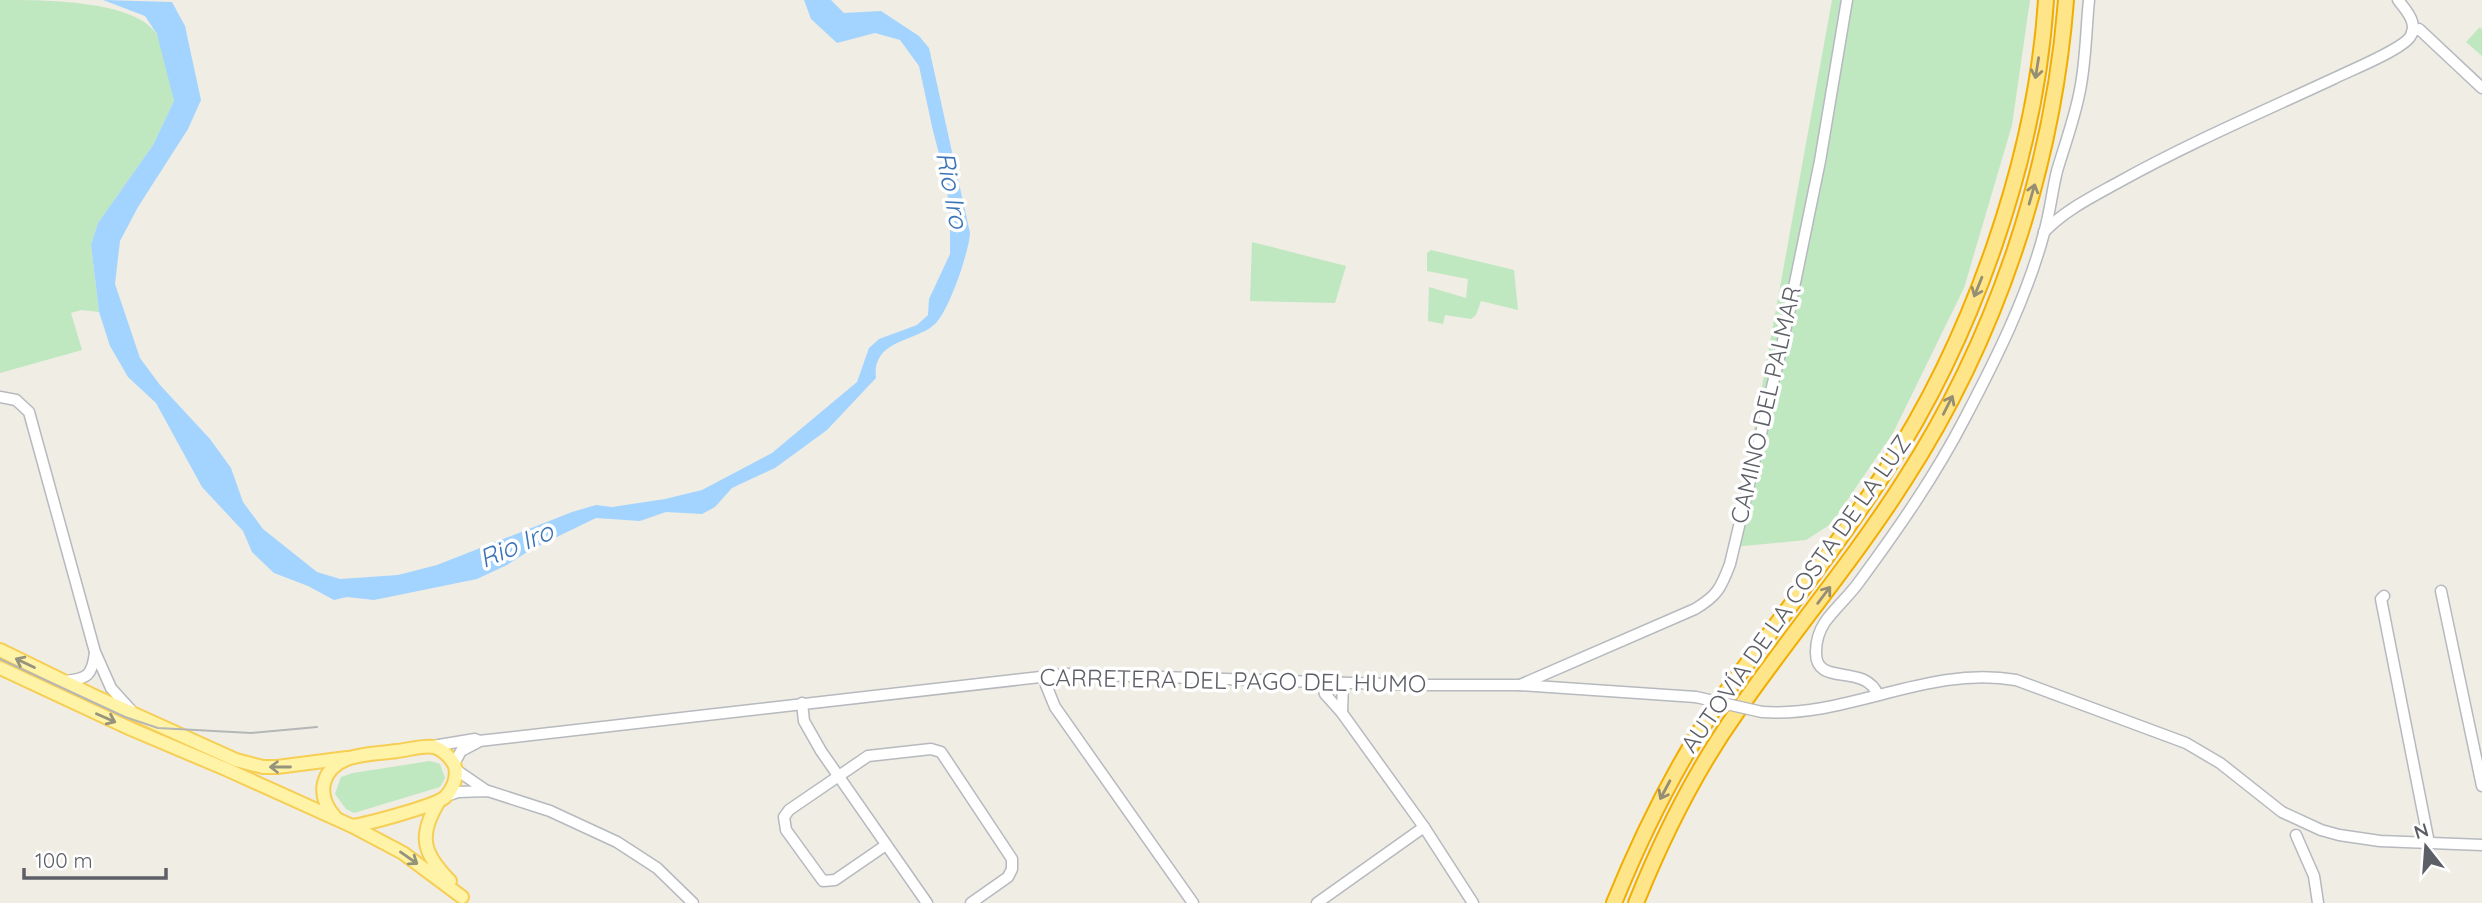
<svg xmlns="http://www.w3.org/2000/svg" width="2482" height="903" viewBox="0 0 2482 903" font-family="Quicksand,sans-serif">
	<style>
		.green { fill: #bfe7c0 }
		.water { fill: #a3d4ff }
		.lines { fill: none; stroke-linecap: round; stroke-linejoin: round }
		.minor-casing { stroke: #b6b9be; stroke-width: 13 }
		.major-casing { stroke: #f7ce54; stroke-width: 16 }
		.highway-casing { stroke: #f2ae00; stroke-width: 18 }
		.minor { stroke: #fff; stroke-width: 10 }
		.major { stroke: #fff3a8; stroke-width: 12 }
		.highway { stroke: #ffe58a; stroke-width: 14 }
		.tram { stroke: #b5b6b6; stroke-width: 2 }
		.minor-bridge-casing { stroke: #b6b9be; stroke-width: 13; stroke-linecap: butt }
		.minor-bridge { stroke: #fff; stroke-width: 10 }
		.oneway { stroke: #958e72 }
		.oneway2 { stroke: #95937c }
		.labels { text-anchor: middle; stroke-width: 7; stroke-linejoin: round; paint-order: stroke }
		.street-label { font-size: 24px; fill: #5c5f65; stroke: #fff }
		.water-label { font-size: 26px; font-style: italic; fill: #3b74b6; stroke: #fff }
	</style>
	<rect width="100%" height="100%" fill="#efede4"/>
	<g class="green">
		<path d="M0,0C45,0 132,0 156,33C167,53 169,79 174,101L153,145L98,223L91,245L99,312L81,310L71,313L82,350L0,373Z"/>
		<polygon points="1832,0 2030,0 2012,125 1964,288 1893,433 1831,524 1806,540 1733,547"/>
		<polygon points="2480,27 2482,30 2482,56 2466,42"/>
		<polygon points="1252,242 1346,266 1335,303 1250,301"/>
		<polygon points="1431,250 1514,270 1518,310 1481,301 1476,315 1471,319 1445,315 1443,324 1428,321 1429,287 1466,298 1468,279 1427,271 1427,253"/>
		<polygon points="430,761 440,764 445,778 440,787 354,813 346,809 335,794 341,777 353,773"/>
	</g>
	<path class="water" d="M103,0L172,2L185,26L201,100L188,129L138,207L120,241L115,284L140,358L160,385L210,439L231,468L243,502L263,529L317,572L340,579L398,575L437,565L572,512L596,505L612,507L665,499L702,490L772,453L857,382L869,348L879,339L917,325L928,315L929,299L950,254V218L946,180L933,131L919,66L900,40L875,33L837,43L811,19L804,0H831L844,13L881,11L919,36L929,48L970,233C969,252 949,311 935,324C916,342 872,339 876,378L827,430L775,468L732,488L715,507L702,514L666,512L640,521L596,518L532,549L507,565L477,579L374,600L347,597L334,600L308,586L274,573L252,552L243,531L202,487L156,403L128,377L110,346L99,312L91,245L98,223L153,145L174,101L157,34L145,16Z"/>
	<g class="lines">
		<defs>
			<g id="minor">
				<polyline points="2412,32 2419,29 2482,88"/>
				<path d="M2044,232C2065,210 2092,197 2119,182C2189,143 2262,112 2335,78C2351,70 2401,50 2410,37C2419,24 2406,10 2398,0"/>
				<polyline points="0,397 16,400 29,412 95,652 111,688 131,710"/>
				<polyline points="2441,591 2482,786"/>
				<polyline points="2384,596 2381,599 2429,843"/>
				<polyline points="1046,675 1046,685 1055,707 1193,903"/>
				<path d="M65,681C88,679 92,675 95,653"/>
				<polyline points="1322,682 1325,694 1342,713 1424,827 1473,903"/>
				<path d="M1520,685L1695,609C1717,596 1721,588 1730,564L1783,341L1820,161L1847,0"/>
				<path d="M1878,695C1865,662 1815,688 1816,652C1816,642 1819,631 1825,622C1835,608 1849,596 1859,582C1898,529 1935,476 1965,418C1996,359 2027,297 2044,233C2050,213 2052,191 2057,171C2065,144 2075,117 2080,90C2086,60 2086,29 2089,0"/>
				<polyline points="802,703 804,721 821,751 927,903"/>
				<path d="M1762,712C1850,718 1926,665 2016,680L2186,743L2220,763L2282,812L2321,830L2339,835L2380,841L2482,845"/>
				<polyline points="1342,713 1343,683"/>
				<polyline points="433,746 475,739 479,741 1067,674 1417,685 1519,685 1696,697"/>
				<polyline points="454,764 461,751 478,742"/>
				<polyline points="455,769 487,791"/>
				<polyline points="446,796 458,792 488,791 550,811 617,842 657,868 693,903"/>
				<polyline points="2296,835 2314,876 2318,903"/>
				<polyline points="886,845 835,880 823,881 786,830 784,817 789,810 868,756 931,749 941,752 1012,859 1012,869 1008,877 971,903"/>
				<polyline points="1317,903 1424,827"/>
			</g>
			<g id="major">
				<polyline points="0,650 92,695 236,760 263,767 277,767 347,758"/>
				<polyline points="0,668 131,729 228,770 352,826 403,853 462,897"/>
				<path d="M439,801C418,835 422,853 450,881"/>
				<path d="M335,817C327,808 321,796 324,783C332,752 371,755 397,751C408,750 423,745 434,747C442,749 450,757 454,764C459,775 453,790 444,798C433,806 368,824 352,826"/>
			</g>
			<g id="highway">
				<path d="M1614,903C1642,834 1673,771 1714,709C1771,630 1832,554 1885,472C1972,339 2036,159 2046,0"/>
				<path d="M1636,903C1663,836 1695,771 1737,712C1791,634 1853,561 1904,481C1996,339 2053,169 2066,0"/>
			</g>
		</defs>
		<use href="#minor" class="minor-casing"/>
		<use href="#major" class="major-casing"/>
		<use href="#highway" class="highway-casing"/>
		<use href="#minor" class="minor"/>
		<use href="#major" class="major"/>
		<use href="#highway" class="highway"/>
		<polyline class="tram" points="0,659 125,717 158,728 251,733 317,727"/>
		<defs>
			<polyline id="minor-bridge" points="1696,697 1762,712"/>
		</defs>
		<use href="#minor-bridge" class="minor-bridge-casing"/>
		<use href="#minor-bridge" class="minor-bridge"/>
	</g>
	<defs><path id="oneway-shaft" d="M-6 0H5M1.5-3L5.5 0L1.5 3" fill="none" stroke-width="1.6" stroke-linecap="round" stroke-linejoin="round" transform="scale(1.75)"/></defs>
	<g class="oneway">
		<use href="#oneway-shaft" transform="translate(2037 68) rotate(99)"/>
		<use href="#oneway-shaft" transform="translate(2032 194) rotate(-74)"/>
		<use href="#oneway-shaft" transform="translate(1978 287) rotate(112)"/>
		<use href="#oneway-shaft" transform="translate(1948 405) rotate(-63)"/>
		<use href="#oneway-shaft" transform="translate(1824 595) rotate(-53)"/>
		<use href="#oneway-shaft" transform="translate(1665 790) rotate(118)"/>
	</g>
	<g class="oneway2">
		<use href="#oneway-shaft" transform="translate(25 663) rotate(-154)"/>
		<use href="#oneway-shaft" transform="translate(106 718) rotate(24)"/>
		<use href="#oneway-shaft" transform="translate(280 767) rotate(180)"/>
		<use href="#oneway-shaft" transform="translate(409 858) rotate(35)"/>
	</g>
	<g class="labels">
		<g class="street-label">
			<text transform="translate(1766 405) rotate(-77)" y="8">CAMINO DEL PALMAR</text>
			<text transform="translate(1796 594) rotate(-55)" y="8">AUTOVÍA DE LA COSTA DE LA LUZ</text>
			<text transform="translate(1233 681) rotate(1)" y="8">CARRETERA DEL PAGO DEL HUMO</text>
		</g>
		<g class="water-label">
			<text transform="translate(952 190) rotate(79)" y="9">Rio Iro</text>
			<text transform="translate(516 545) rotate(-23)" y="9">Rio Iro</text>
		</g>
	</g>
	<g transform="translate(2426 847) rotate(343)" stroke="#ffffff" stroke-width="5" paint-order="stroke">
	<path d="M0-5L12 26L0 18L-12 26Z" fill="#5c5f65"/>
	<text y="-10" font-size="19" font-weight="bold" text-anchor="middle" fill="#5c5f65">N</text>
	</g>
	<path d="M24 868v10h142v-10" fill="none" stroke="#5c5f65" stroke-width="3.5"/>
	<text x="35" y="868" font-size="21" fill="#5c5f65" stroke="#ffffff" stroke-width="5" paint-order="stroke">100 m</text>
</svg>
